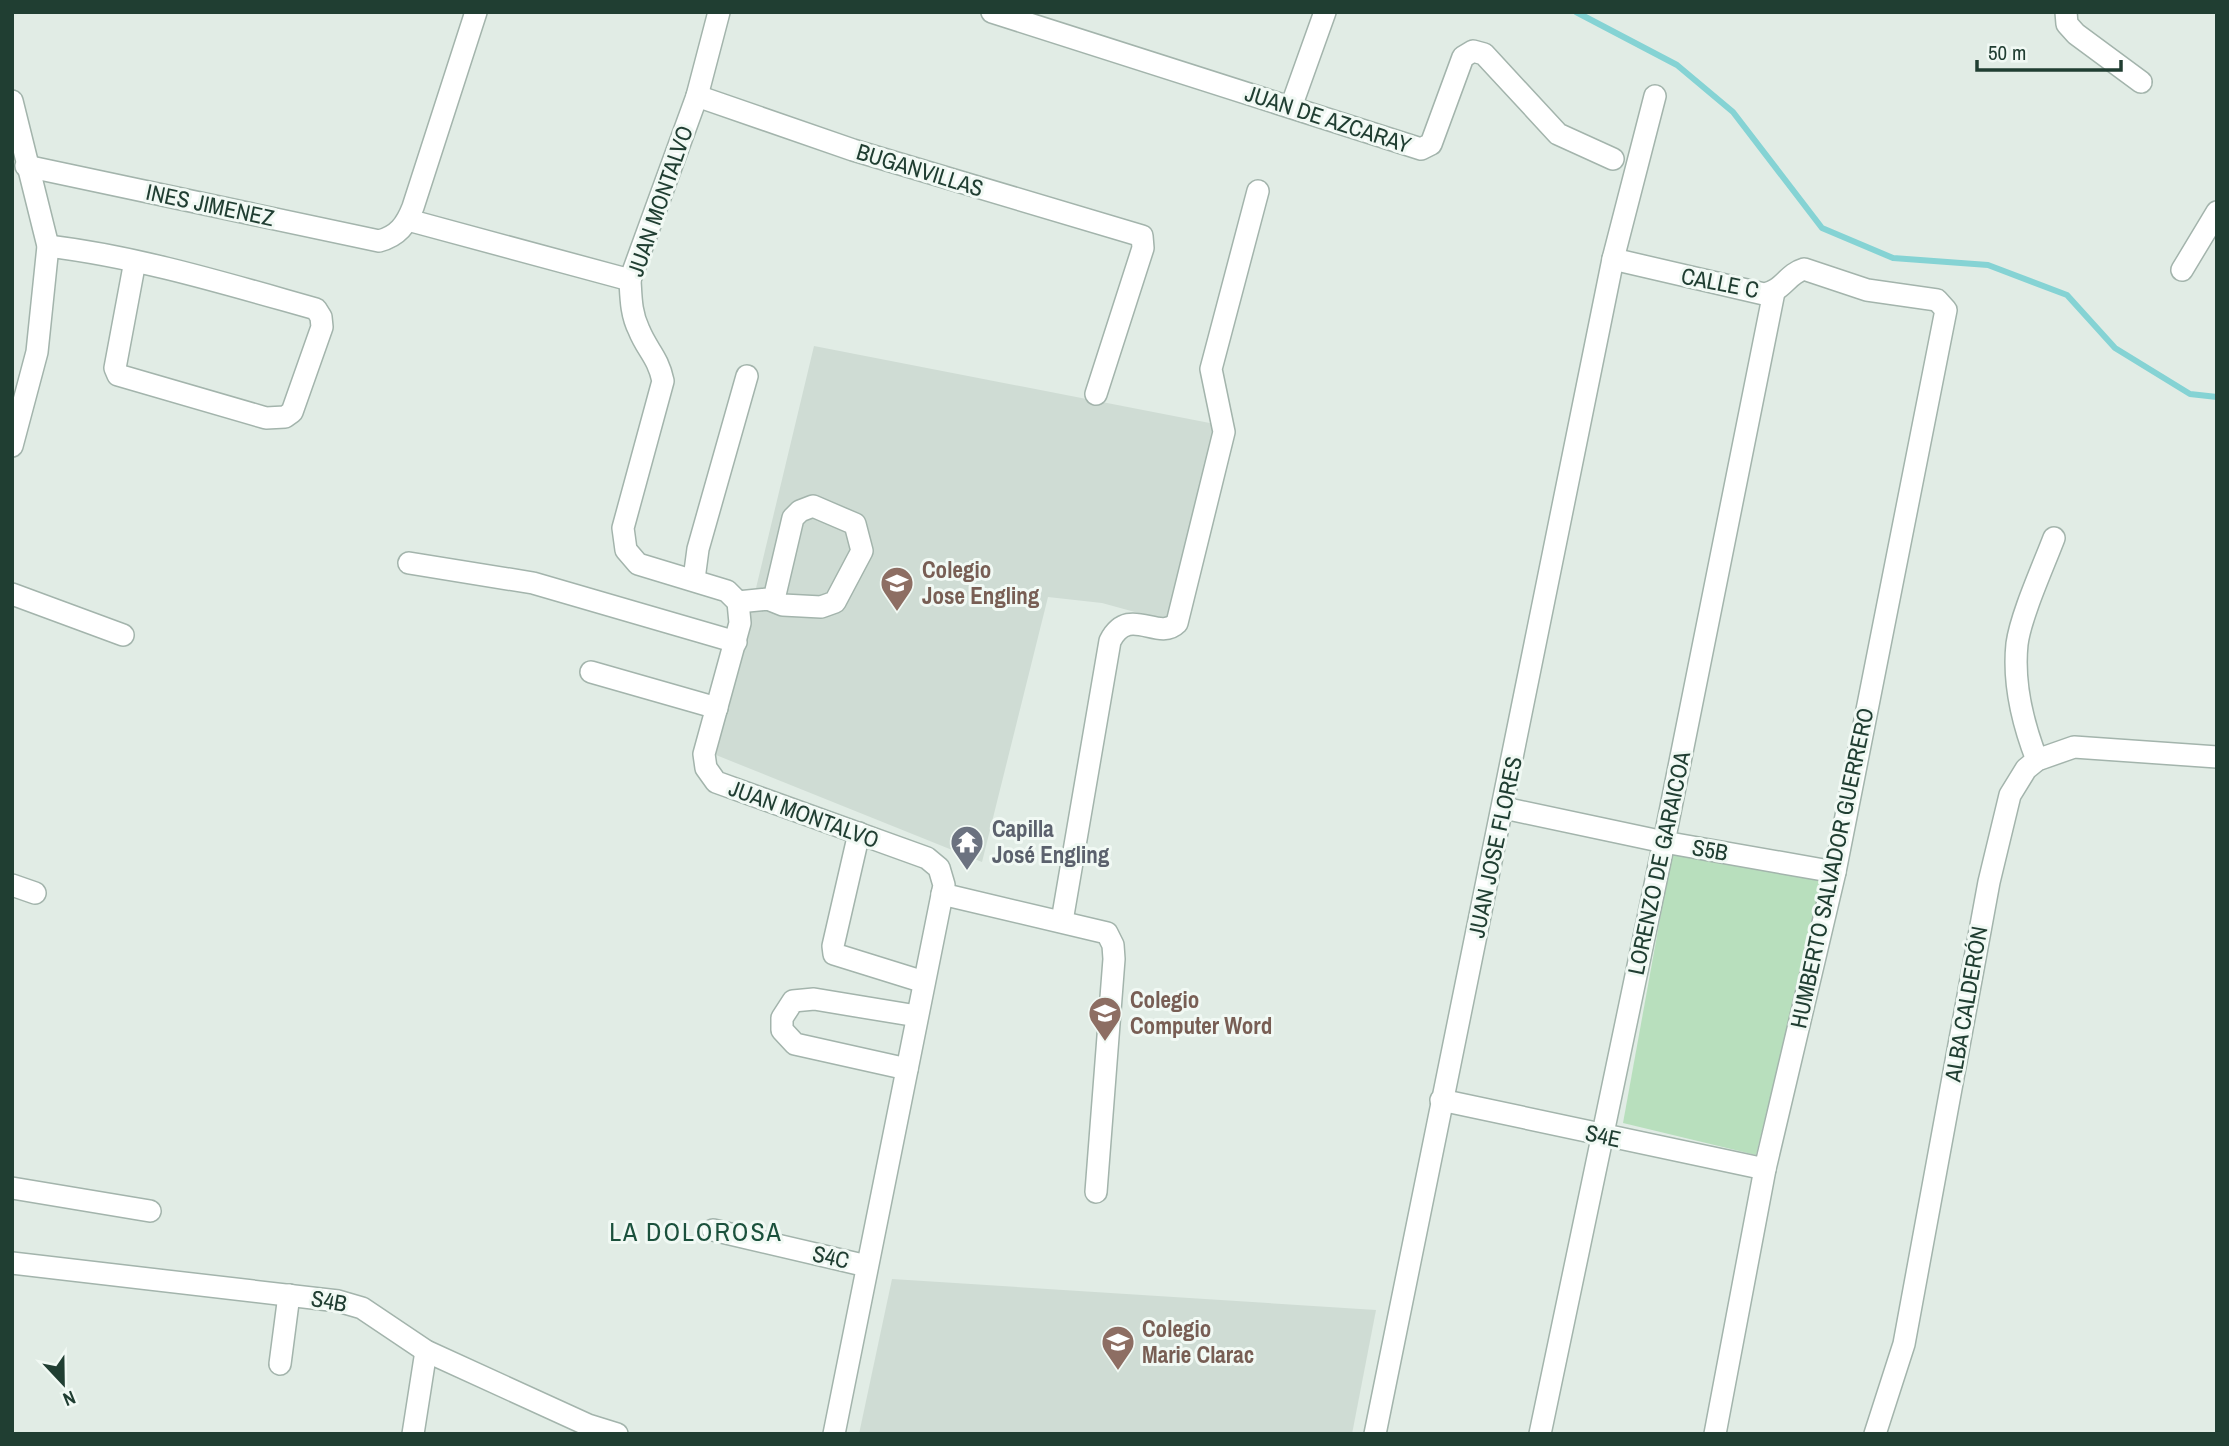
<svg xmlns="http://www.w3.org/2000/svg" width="2229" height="1446" viewBox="0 0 2229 1446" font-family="'Archivo Narrow',sans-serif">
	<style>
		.built { fill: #cfdcd4 }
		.green { fill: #b8dfbd }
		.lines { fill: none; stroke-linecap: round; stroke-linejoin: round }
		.stream { stroke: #85d3d4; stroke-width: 6 }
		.minor-casing { stroke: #a3b4ac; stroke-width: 24 }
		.minor { stroke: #fff; stroke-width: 21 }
		.labels { text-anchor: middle; stroke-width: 6; stroke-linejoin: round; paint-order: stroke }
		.street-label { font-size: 23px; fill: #203e32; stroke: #f1f9f4 }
		.education-label { font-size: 23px; font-weight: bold; fill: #785e54; stroke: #f1f9f4; text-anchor: start }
		.worship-label { font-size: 23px; font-weight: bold; fill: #5b616d; stroke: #f1f9f4; text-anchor: start }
		.quarter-label { font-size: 26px; letter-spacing: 2px; fill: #1b513c; stroke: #f1f9f4 }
	</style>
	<rect width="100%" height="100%" fill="#e1ece5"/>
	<g class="built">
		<polygon points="814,346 1220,425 1175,623 1102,603 1048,597 982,862 716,755"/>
		<polygon points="892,1279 1376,1310 1352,1434 859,1434"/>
	</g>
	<polygon class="green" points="1672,853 1824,879 1756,1155 1623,1123"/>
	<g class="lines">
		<polyline class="stream" points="1576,12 1677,65 1733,112 1822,228 1893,258 1988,265 2067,295 2115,348 2190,394 2217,397"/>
		<defs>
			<g id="minor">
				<path d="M719,12L697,96L630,280C631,298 631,314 639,330C647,350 658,357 663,381L623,528L626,550L638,564L727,591L738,602L740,623L704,754L706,768L716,782L927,858L939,868L944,885L834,1434"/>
				<polyline points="992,12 1421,149 1431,144 1463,57 1473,51 1484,54 1558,134 1613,159"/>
				<polyline points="2066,12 2067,24 2076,34 2141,82"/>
				<polyline points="697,96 853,150 1142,236 1143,248 1096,394"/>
				<polyline points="12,101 48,246 37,352 12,446"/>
				<polyline points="1291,107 1325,12"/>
				<path d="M26,166L379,241C398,236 406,225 413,207L476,12"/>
				<polyline points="408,220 630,280"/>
				<path d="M48,246C139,257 227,284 316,309L321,317L322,327L292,412L285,417L266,418L118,375L115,368L135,261"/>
				<path d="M1613,259L1764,294C1783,291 1787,274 1804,269L1867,290L1937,300L1946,310L1835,872L1765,1169L1715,1434"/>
				<polyline points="2182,270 2217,212"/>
				<polyline points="409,563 533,583 736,642"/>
				<polyline points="694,579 698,549 747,376"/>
				<polyline points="12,594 123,635"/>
				<polyline points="738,602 768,599 783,605 821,607 835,602 862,551 855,524 813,506 800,511 793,518 774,599"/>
				<polyline points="591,672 717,708"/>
				<path d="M2037,760C2023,724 2013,682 2017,644C2021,615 2043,567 2054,538"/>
				<polyline points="1504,808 1664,842 1835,872"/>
				<polyline points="859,833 833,946 834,954 924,982"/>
				<polyline points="12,885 35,893"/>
				<polyline points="942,894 1107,933 1113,945 1114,959 1096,1192"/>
				<path d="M1062,921L1110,641C1129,604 1158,642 1177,623L1224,432L1211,369L1258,191"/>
				<polyline points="907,1069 795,1044 782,1030 782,1018 793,1001 814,999 917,1016"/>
				<polyline points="1441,1100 1765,1169"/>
				<polyline points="12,1188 150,1211"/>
				<polyline points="713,1230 867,1266"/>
				<polyline points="12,1263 338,1301 362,1308 426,1351 588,1425 617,1434"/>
				<polyline points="280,1364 289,1295"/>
				<polyline points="413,1434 426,1351"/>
				<polyline points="1375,1434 1613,259 1655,96"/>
				<polyline points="1540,1434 1664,842 1774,292"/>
				<polyline points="1875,1434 1904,1344 1989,882 2010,795 2026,769 2037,760 2074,747 2217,757"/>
			</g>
		</defs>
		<use href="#minor" class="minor-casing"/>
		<use href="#minor" class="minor"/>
	</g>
	<defs>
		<symbol id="school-pin" viewBox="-11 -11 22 30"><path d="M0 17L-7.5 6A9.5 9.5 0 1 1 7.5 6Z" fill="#8d6e63" stroke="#f1f9f4"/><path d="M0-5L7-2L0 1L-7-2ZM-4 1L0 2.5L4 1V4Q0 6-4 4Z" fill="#fff"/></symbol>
		<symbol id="temple-pin" viewBox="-11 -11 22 30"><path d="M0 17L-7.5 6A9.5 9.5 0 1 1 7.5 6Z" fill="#6b7280" stroke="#f1f9f4"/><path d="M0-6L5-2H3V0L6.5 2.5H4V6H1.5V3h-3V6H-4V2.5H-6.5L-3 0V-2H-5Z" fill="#fff"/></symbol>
	</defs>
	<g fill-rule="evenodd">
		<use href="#school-pin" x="878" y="564" width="38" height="52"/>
		<use href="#temple-pin" x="948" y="823" width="38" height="52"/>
		<use href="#school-pin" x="1086" y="994" width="38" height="52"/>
		<use href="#school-pin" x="1099" y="1323" width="38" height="52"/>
	</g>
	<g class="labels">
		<g class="street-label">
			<text transform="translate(1328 119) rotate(18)" y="8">JUAN DE AZCARAY</text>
			<text transform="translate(920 170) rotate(17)" y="8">BUGANVILLAS</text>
			<text transform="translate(660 201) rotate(-71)" y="8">JUAN MONTALVO</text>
			<text transform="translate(210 205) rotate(12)" y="8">INES JIMENEZ</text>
			<text transform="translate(1720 283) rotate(11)" y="8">CALLE C</text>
			<text transform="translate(804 814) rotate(20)" y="8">JUAN MONTALVO</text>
			<text transform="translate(1495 847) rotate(-78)" y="8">JUAN JOSE FLORES</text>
			<text transform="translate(1710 850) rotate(10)" y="8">S5B</text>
			<text transform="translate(1659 863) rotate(-78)" y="8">LORENZO DE GARAICOA</text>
			<text transform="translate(1832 868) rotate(-78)" y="8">HUMBERTO SALVADOR GUERRERO</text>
			<text transform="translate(1966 1004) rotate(-80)" y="8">ALBA CALDERÓN</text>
			<text transform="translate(1603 1136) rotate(12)" y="8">S4E</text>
			<text transform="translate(831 1257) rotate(13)" y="8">S4C</text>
			<text transform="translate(329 1301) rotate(10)" y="8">S4B</text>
		</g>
		<g class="education-label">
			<text x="922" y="578">Colegio<tspan x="922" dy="26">Jose Engling</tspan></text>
			<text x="1130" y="1008">Colegio<tspan x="1130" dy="26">Computer Word</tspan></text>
			<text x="1142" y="1337">Colegio<tspan x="1142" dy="26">Marie Clarac</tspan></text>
		</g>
		<g class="worship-label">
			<text x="992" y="837">Capilla<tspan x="992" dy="26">José Engling</tspan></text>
		</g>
		<g class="quarter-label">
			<text x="696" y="1241">LA DOLOROSA</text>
		</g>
	</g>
	<rect width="2229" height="1446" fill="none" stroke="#203e32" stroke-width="28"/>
	<g transform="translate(63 1383) rotate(158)" stroke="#f1f9f4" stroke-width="5" paint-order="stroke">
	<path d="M0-5L12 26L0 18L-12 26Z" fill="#203e32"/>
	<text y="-10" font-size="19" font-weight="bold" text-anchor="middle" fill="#203e32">N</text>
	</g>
	<path d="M1977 60v10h144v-10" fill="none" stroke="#203e32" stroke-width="3.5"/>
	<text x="1988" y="60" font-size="21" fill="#203e32" stroke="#f1f9f4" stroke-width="5" paint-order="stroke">50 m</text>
</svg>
